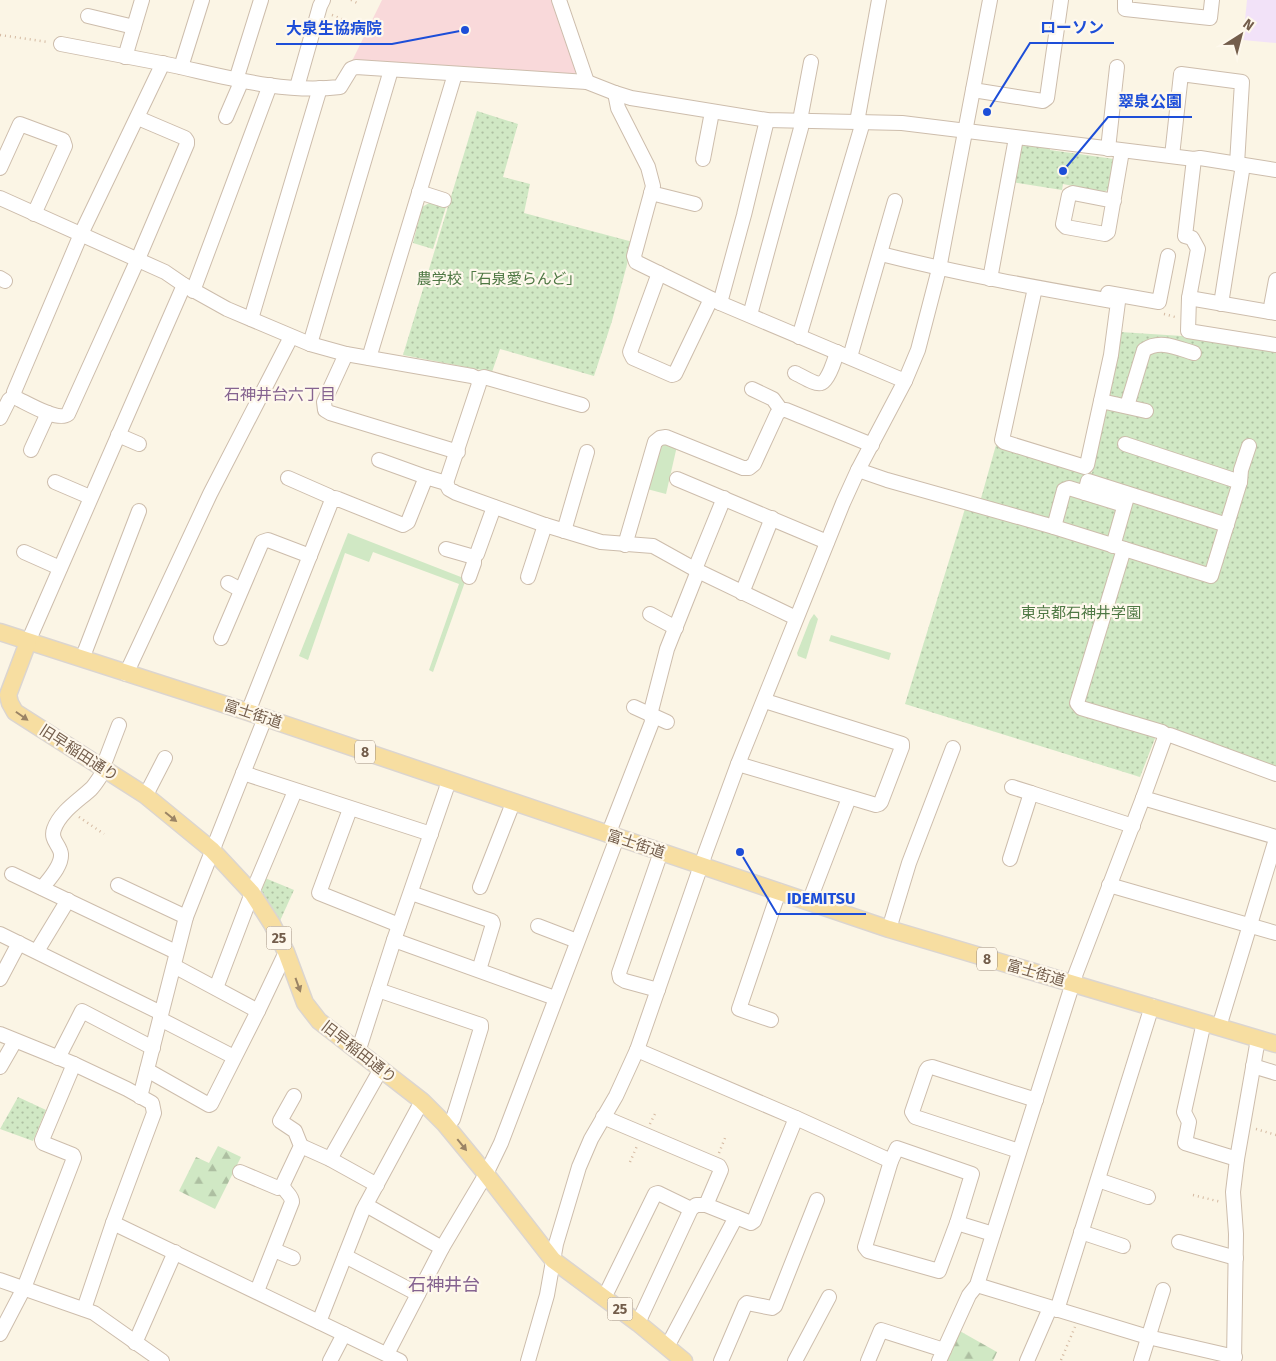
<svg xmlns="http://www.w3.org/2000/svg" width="1276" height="1361" viewBox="0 0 1276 1361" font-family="'Fira Sans','Noto Sans JP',sans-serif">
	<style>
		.education { fill: #f2e2f8 }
		.medical { fill: #f9d9da }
		.grass { fill: #d0e8c4 }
		.forest { fill: url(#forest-firs) }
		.park { fill: url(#park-dots) }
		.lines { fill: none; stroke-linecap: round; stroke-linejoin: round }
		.minor-casing { stroke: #cdbdac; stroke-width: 16 }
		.major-casing { stroke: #dbd5d0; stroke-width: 19 }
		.path { stroke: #d4b9a1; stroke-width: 2.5; stroke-dasharray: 1 4; stroke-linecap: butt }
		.minor { stroke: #fff; stroke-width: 14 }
		.major { stroke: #f7dea1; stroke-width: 16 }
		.oneway { fill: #9b8465 }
		.labels { text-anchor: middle; stroke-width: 4.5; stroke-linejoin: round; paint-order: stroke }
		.shield { fill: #fef8ec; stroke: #9d8c7b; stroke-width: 1 }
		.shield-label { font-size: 14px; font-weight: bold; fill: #735d4b }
		.park-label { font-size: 15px; fill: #4f7844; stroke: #fef8ec }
		.street-label { font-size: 15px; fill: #735d4b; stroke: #fef8ec }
		.neighbourhood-label { font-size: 16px; fill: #856390; stroke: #fef8ec }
		.quarter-label { font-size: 18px; fill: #856390; stroke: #fef8ec }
		.leader { fill: none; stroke: #1d4ed8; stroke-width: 2 }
		.callout-dot { fill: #1d4ed8; stroke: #fef8ec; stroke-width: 2 }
		.callout-label { font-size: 16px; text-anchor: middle; font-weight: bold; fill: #1d4ed8; stroke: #fef8ec; stroke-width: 4.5; stroke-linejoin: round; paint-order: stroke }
	</style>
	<defs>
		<pattern id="forest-firs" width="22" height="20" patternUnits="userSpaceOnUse" patternTransform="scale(1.25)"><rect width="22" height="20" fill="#d0e8c4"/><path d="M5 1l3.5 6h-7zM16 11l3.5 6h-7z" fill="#adbfa1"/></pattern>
		<pattern id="park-dots" width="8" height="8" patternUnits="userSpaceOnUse" patternTransform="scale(1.25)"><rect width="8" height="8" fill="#d0e8c4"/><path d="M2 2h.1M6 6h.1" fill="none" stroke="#adbfa1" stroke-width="1.8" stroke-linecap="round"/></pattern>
	</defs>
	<rect width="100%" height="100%" fill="#fbf5e5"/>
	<polygon class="education" points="1247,0 1276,0 1276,43 1243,40"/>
	<polygon class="medical" points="382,0 552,0 576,72 572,77 352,61"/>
	<g class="grass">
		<polygon points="666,442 677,446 666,494 647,489 659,446"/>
		<polygon points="348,533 466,579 433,672 429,670 459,584 373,552 369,562 345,553 308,660 299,656"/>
		<polygon points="814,614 818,619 806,659 798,656 797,653 810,620"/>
		<polygon points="831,635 891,653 889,660 829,641"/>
	</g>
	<g class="forest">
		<polygon points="218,1146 241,1157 215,1209 179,1191 196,1157 209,1163"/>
		<polygon points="958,1330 997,1352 993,1361 945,1361"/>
	</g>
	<g class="park">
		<polygon points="477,111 518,124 503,177 530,184 524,213 633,242 612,321 594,376 500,349 492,372 403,355"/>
		<polygon points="1017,144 1050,148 1050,150 1114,159 1109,189 1104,192 1063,184 1062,190 1011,182"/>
		<polygon points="431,202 446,207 433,249 413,243 422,207"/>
		<polygon points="1120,332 1182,336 1276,351 1276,769 1159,728 1140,777 905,704 968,499 980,502 996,445 1092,473"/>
		<polygon points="265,878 294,890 279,923 259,894"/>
		<polygon points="18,1097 46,1110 33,1141 0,1129"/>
	</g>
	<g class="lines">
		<defs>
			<g id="minor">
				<polyline points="559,0 587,82"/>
				<polyline points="1125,0 1125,9 1210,18 1212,0"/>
				<polyline points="88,16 134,27"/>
				<path d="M61,44C96,51 131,57 166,64C223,76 281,94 340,87L351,69L356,67L587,82L615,93L631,98L767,120L902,123L1194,159L1200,158L1276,170"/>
				<polyline points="125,57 142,0"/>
				<polyline points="181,67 202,0"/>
				<polyline points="236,80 261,0"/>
				<polyline points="297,87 320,6 323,0"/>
				<polyline points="973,90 1043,101 1047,98 1061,0"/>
				<polyline points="615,93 618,108 648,167 653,186 634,256 636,262 720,303 905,381"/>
				<polyline points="226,117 239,87 239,81"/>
				<path d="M138,118L185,138L187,141V144L138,259L68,414C58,422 27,403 16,398L14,392L81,234L163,63"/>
				<polyline points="857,122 879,0"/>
				<polyline points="1108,149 1117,67"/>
				<polyline points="1172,156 1181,74 1242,82 1237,164"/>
				<polyline points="703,159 712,112"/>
				<polyline points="1194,159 1185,236 1192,238 1198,249 1189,298 1188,331 1276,345"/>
				<polyline points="0,168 20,124 63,140 65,146 34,214"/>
				<polyline points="419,192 444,200"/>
				<polyline points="651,193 695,204"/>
				<polyline points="0,198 165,272 184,285 227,309 310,344 346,354 472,376 478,379 479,384 446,483"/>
				<polyline points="1114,201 1073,193 1069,195 1063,224 1066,227 1105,234 1108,232 1122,151"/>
				<path d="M881,254C960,274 1038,288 1118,302L1111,355L1087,465L1085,467L1004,442L1002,440L1035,288"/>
				<polyline points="659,273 630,352 633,358 672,375 675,374 711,299"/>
				<polyline points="0,278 5,281"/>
				<polyline points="990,279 1016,138"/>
				<polyline points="193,291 270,85"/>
				<polyline points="1108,293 1159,302 1168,256"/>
				<polyline points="1189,298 1276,313"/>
				<polyline points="720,303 744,215 767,120"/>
				<polyline points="1221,304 1243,165"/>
				<polyline points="1270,312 1276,280"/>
				<polyline points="750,315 801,128 801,115 811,62"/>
				<polyline points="251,319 320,88"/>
				<polyline points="799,337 863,122"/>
				<polyline points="310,344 391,70"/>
				<polyline points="346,354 324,402 325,410 330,413 458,452"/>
				<polyline points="850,357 895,201"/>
				<polyline points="369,358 455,74"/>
				<path d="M795,373C802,376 815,385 821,383C828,382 835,359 837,352"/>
				<polyline points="478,379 484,377 582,405"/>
				<polyline points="752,389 773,399 781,410"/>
				<polyline points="1101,401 1146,411"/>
				<path d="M1127,406L1144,350C1160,339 1177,348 1194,353"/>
				<polyline points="0,418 9,400 14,396"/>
				<polyline points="118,435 139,444"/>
				<polyline points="1125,444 1240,482"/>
				<polyline points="31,450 48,413"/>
				<polyline points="379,460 426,477"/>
				<polyline points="858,470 887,480 1054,527 1211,576 1240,482 1241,470 1249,446"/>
				<polyline points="288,478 329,496 332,500"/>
				<polyline points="677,479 827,542"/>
				<polyline points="55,482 90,497"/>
				<polyline points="1085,493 1088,481 1227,525"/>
				<polyline points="1054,527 1064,490 1069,488 1124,505"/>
				<polyline points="564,531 587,452"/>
				<polyline points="625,545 655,442 660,438 666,437 743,468 749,468 754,464 777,414 781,410 786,410 872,445"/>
				<polyline points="1113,546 1127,497"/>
				<polyline points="446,549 474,557 477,554 494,507"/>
				<polyline points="1124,549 1077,703 1081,708 1162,732 1166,735"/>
				<polyline points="24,552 60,568"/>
				<polyline points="695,569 724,498"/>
				<polyline points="469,577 474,563 474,557"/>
				<polyline points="528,577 545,525"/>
				<polyline points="228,583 241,590"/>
				<polyline points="742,593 772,518"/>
				<polyline points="650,614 676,628"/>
				<polyline points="221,638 262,542 268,540 310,556"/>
				<polyline points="28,642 184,285"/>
				<polyline points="82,659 139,511"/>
				<polyline points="126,674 210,494 291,337"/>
				<polyline points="634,707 667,722"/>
				<polyline points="248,712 332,500 335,498 338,499 403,525 408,522 426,477 446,483 449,489 456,493 545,525 601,542 653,546 698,571 796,618"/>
				<polyline points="738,764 876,805 879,804 881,802 902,747 902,744 765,701"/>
				<polyline points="101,767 106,759 119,725"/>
				<polyline points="243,773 431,834"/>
				<polyline points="1012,787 1031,793"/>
				<polyline points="145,795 148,791 165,758"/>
				<polyline points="1143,798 1276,837"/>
				<polyline points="350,809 319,893 399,925"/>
				<polyline points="608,835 652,722 651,711 667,649 698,571"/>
				<polyline points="1010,859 1031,793 1133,826"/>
				<polyline points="12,874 176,952"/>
				<polyline points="118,885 186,917"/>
				<polyline points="1109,885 1276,933"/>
				<polyline points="480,887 513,803"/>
				<path d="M42,888C49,879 62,866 61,854C60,845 50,840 54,829C60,812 78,801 91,789C96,784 100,776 105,770"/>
				<polyline points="411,893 492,921 493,924 479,970"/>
				<polyline points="809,902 849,798"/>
				<polyline points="538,926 577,941"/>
				<polyline points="889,929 909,863 953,748"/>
				<polyline points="0,934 161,1013"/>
				<polyline points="394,940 555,998"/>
				<polyline points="37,951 68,900"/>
				<polyline points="174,966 258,1011"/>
				<polyline points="0,979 19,943"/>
				<polyline points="216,988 252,893 295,791"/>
				<polyline points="378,990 481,1025 481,1028 453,1119 447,1126"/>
				<polyline points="658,990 625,981 620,978 619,973 661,852"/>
				<polyline points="160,1019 234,1057"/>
				<polyline points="771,1020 739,1009 779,891"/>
				<polyline points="1204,1022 1184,1112 1189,1122 1185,1143 1237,1159"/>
				<polyline points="1219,1027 1276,839"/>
				<polyline points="0,1034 74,1064 127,1089 152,1103 154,1113 113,1223 84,1309"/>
				<polyline points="637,1050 796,1118 754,1221 751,1223 706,1205 696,1205 691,1209 638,1323"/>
				<polyline points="358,1052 394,940 449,781"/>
				<polyline points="58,1058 82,1011 153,1048"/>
				<polyline points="1253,1066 1276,1073"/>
				<polyline points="0,1067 15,1041"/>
				<polyline points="147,1070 209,1105 211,1104 258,1011 286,952"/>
				<polyline points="140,1097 186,917 265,718"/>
				<polyline points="603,1117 719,1166 721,1170 706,1205"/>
				<polyline points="796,1118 891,1161"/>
				<polyline points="301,1146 330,1159 377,1185"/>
				<polygon points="897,1148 972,1174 957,1223 939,1271 868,1251 865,1247 891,1161"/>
				<polyline points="1019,1151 915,1117 912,1112 926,1071 928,1068 932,1067 1036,1100"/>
				<polyline points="330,1159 381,1069"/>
				<polyline points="240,1172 278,1188 283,1187"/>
				<polyline points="1098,1180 1148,1197"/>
				<polyline points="366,1205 442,1248"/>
				<polyline points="113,1223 400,1361"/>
				<polyline points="957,1223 993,1234"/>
				<polyline points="1081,1232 1123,1246"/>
				<polyline points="1179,1242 1236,1258"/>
				<polyline points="274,1250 293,1258"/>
				<polyline points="345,1256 418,1294"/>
				<polyline points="0,1280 94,1313 162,1361"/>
				<polyline points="977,1285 1148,1337 1235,1357"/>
				<path d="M257,1291L292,1202C292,1194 283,1192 283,1184L301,1146L295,1131L280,1121L294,1096"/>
				<polyline points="604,1298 655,1194 658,1193 691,1209"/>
				<polyline points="1057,1310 1152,1006"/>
				<polyline points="319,1322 363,1210 422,1101"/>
				<polyline points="0,1334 24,1288 74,1158 73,1155 43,1143 42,1140 74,1064"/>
				<polyline points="135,1343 175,1252"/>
				<polyline points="667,1347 736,1217"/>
				<polyline points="387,1354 442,1248 486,1174 501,1143 617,838"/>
				<polyline points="330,1361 344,1334"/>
				<polyline points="528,1361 547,1295 556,1244 579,1167 591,1139 616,1096 637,1050 706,851 738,764 843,503 858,470 905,381 918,350 939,269 990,0"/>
				<polyline points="721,1361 745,1305 747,1303 772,1308 775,1306 817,1200"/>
				<polyline points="795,1361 829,1297"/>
				<polyline points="868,1361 881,1330 944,1350"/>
				<polyline points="939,1361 969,1295 977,1285 1076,973 1143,798 1165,737 1170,735 1276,774"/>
				<polyline points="1027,1361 1050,1308"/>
				<polyline points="1141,1361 1163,1290"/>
				<polyline points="1234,1361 1236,1234 1233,1192 1237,1159 1258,1039"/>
			</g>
			<g id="major">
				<polyline points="0,632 248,712 889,929 1276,1044"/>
				<polyline points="28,642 8,695 10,703 15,712 145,795 212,850 252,893 272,924 286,952 305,1003 319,1021 422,1101 444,1123 486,1174 553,1260 638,1323 684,1361"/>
			</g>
		</defs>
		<use href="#minor" class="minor-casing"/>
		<use href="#major" class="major-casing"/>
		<g class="path">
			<polyline points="351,0 357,3"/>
			<polyline points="332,15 344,20"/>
			<polyline points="0,35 48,42"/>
			<polyline points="1164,314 1175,317"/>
			<polyline points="79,817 104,834"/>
			<polyline points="650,1124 656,1112"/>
			<polyline points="1256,1129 1276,1135"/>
			<polyline points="719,1153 725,1138"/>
			<polyline points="630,1162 637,1146"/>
			<polyline points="1193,1195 1221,1202"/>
			<polyline points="1061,1360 1075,1327"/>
		</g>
		<use href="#minor" class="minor"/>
		<use href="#major" class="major"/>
	</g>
	<defs><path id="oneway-solid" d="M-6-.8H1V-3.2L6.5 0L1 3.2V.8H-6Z" transform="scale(1.25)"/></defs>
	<g class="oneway">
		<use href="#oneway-solid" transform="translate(22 716) rotate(35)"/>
		<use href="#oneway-solid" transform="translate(171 817) rotate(39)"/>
		<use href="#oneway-solid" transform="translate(298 985) rotate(70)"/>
		<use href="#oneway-solid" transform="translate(462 1145) rotate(51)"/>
	</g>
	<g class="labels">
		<g class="shield">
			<rect x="355" y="740.5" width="20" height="23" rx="4"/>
			<rect x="266.5" y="926.5" width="25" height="23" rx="4"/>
			<rect x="977" y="947.5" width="20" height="23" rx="4"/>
			<rect x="607.5" y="1297.5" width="25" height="23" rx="4"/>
		</g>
		<g class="shield-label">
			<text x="365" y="757">8</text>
			<text x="279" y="943">25</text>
			<text x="987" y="964">8</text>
			<text x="620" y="1314">25</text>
		</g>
		<g class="park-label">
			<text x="499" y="284">農学校「石泉愛らんど」</text>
			<text x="1081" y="618">東京都石神井学園</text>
		</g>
		<g class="street-label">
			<text transform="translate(253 714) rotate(18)" y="5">富士街道</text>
			<text transform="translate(79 753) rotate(33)" y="5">旧早稲田通り</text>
			<text transform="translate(636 844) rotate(18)" y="5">富士街道</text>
			<text transform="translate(1036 973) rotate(16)" y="5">富士街道</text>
			<text transform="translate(359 1052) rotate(38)" y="5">旧早稲田通り</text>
		</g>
		<g class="neighbourhood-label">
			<text x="280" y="400">石神井台六丁目</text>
		</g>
		<g class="quarter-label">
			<text x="444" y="1291">石神井台</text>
		</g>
	</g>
	<path class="leader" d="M987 112L1030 43H1114M465 30L392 44H276M1063 171L1108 117H1192M740 852L777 914H866"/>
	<g class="callout-dot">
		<circle cx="987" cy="112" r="5"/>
		<circle cx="465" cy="30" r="5"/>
		<circle cx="1063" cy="171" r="5"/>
		<circle cx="740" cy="852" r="5"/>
	</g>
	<g class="callout-label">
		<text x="1072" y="33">ローソン</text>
		<text x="334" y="34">大泉生協病院</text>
		<text x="1150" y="107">翠泉公園</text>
		<text x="821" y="904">IDEMITSU</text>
	</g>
	<g transform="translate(1241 35) rotate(36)" stroke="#fef8ec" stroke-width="4" paint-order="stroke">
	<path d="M0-4L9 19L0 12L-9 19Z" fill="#735d4b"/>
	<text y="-8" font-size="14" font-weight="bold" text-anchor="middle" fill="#735d4b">N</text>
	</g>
</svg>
